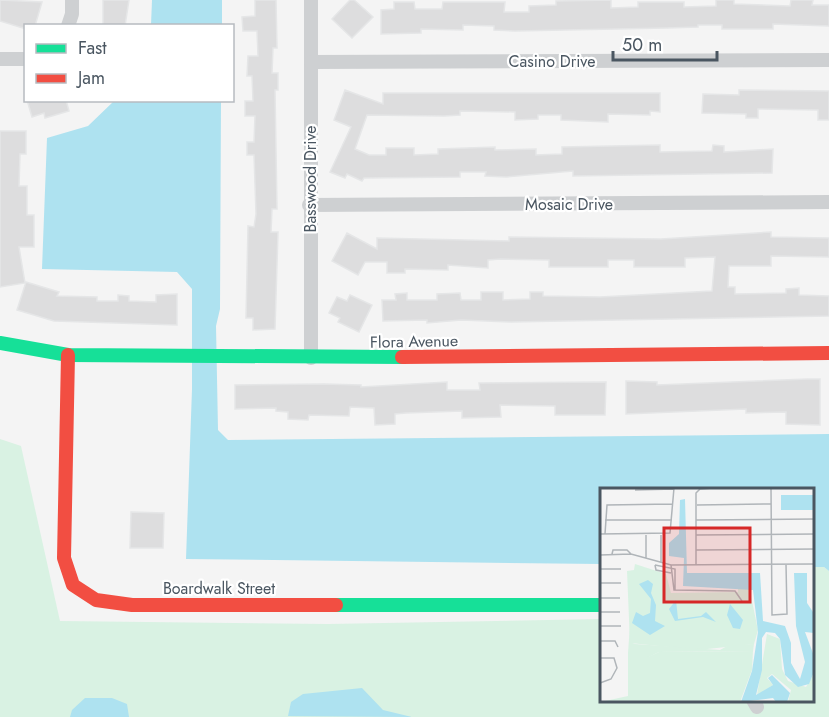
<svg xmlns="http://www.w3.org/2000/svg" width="829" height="717" viewBox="0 0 829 717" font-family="Jost,sans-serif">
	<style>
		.green { fill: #d9f2e3 }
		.water { fill: #aee2f0 }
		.building { fill: #ddddde; stroke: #e5e6e7; stroke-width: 1.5 }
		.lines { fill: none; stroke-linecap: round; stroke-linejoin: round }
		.street { stroke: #ced0d2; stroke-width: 14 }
		.fast { stroke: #16e098; stroke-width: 14 }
		.jam { stroke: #f24e42; stroke-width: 14 }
		.labels { text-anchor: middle; stroke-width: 4.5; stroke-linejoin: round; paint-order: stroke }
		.street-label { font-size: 16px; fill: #4a5661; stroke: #fff }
		.inset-road { fill: none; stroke: #b0b5b9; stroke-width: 1.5 }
		.view { fill: #d62828; fill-opacity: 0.15; stroke: #d62828; stroke-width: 3 }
		.inset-edge { fill: none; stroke: #4a5661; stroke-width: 3 }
	</style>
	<rect width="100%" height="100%" fill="#f4f4f4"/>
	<polygon class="green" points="0,439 21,446 60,621 328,624 601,619 601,700 812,700 813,567 824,567 829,571 829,717 0,717"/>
	<g class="water">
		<polygon points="152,0 222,0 222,25 151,25"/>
		<polygon points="114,101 221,101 220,309 216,326 218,430 228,440 829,434 829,571 824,567 813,567 812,489 601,489 601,564 186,559 192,389 192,289 177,272 42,269 47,138 88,126"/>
		<polygon points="362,688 383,710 412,717 288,716 291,702 303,694"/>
		<polygon points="85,698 112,698 127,704 129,717 70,717 72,710"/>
	</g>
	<g class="building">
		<polygon points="0,0 42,2 35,26 26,26 26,29 0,21"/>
		<polygon points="103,0 129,0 125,26 103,26"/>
		<polygon points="255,0 276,0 277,48 273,48 272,73 278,73 278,90 275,90 277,209 272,209 271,232 278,232 275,329 253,330 253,318 246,318 248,226 254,227 256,214 254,155 247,155 247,142 254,142 255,116 245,116 245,101 253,101 252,76 247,76 248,56 258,56 257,31 243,31 242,17 255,16"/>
		<polygon points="350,0 354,0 373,17 352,38 332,19"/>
		<polygon points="611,0 611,8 638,7 638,2 684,2 684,7 716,6 716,0 734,0 734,4 790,6 791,0 813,0 812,5 829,5 829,26 773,24 773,29 722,29 722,25 698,25 698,27 667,28 515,31 494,30 494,26 463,25 463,30 421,29 421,33 381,34 381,10 394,9 394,2 414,2 415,9 442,9 443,2 505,2 504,12 529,12 529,6 556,5 556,1"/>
		<polygon points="345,90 383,104 383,93 660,93 660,112 650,111 650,115 608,114 608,122 561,120 561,115 538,115 538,119 515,120 515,112 460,111 460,115 444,116 367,115 355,149 369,155 386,155 386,148 414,148 414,155 438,154 438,149 495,147 495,150 536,149 536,155 562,154 562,147 660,145 660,152 712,151 713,145 724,146 724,152 773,149 772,173 573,176 573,171 506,177 485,176 486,172 460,172 460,177 364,178 362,181 347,174 345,178 330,172 351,127 334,120"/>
		<polygon points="739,90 829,91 829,120 818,120 818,110 758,109 758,118 746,118 746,114 702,113 703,94 739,95"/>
		<polygon points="27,100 66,100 69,111 45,118 44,113 32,117"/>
		<polygon points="0,131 26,131 26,154 20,154 19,186 27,186 27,215 34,215 34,247 19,247 25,283 0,287"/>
		<polygon points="771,232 771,237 829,238 829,257 771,256 771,266 729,266 728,287 735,287 735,294 786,293 786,289 799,288 799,295 829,296 829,316 511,322 461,320 427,323 427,320 383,321 382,300 396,300 395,294 407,293 407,300 437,300 437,294 460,293 461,300 481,300 481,292 503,292 503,300 530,299 530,292 543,292 543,296 600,297 712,291 715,257 685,258 685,267 634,267 634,260 608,260 608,267 549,267 549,260 501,259 488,260 488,268 448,265 448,270 405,269 405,273 387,273 387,262 365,262 358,275 332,261 347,233 377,249 377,238 509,241 509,237 661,239"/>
		<polygon points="26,282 59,292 57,296 97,297 97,301 118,301 118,295 129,296 129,301 156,302 156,295 177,294 177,325 54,321 17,310"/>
		<polygon points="350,295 372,305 359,332 338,322 340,318 329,313 337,297 347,301"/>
		<polygon points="808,379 820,379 820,425 786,424 786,412 746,413 746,409 626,414 626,381 657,382 657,385"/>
		<polygon points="447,382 447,390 480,390 479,383 606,382 605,415 555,415 555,406 500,405 501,417 462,418 462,411 406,413 395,414 395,424 375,425 374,408 350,407 349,416 309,415 308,420 288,419 288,412 276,411 276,408 235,409 235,385 324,384 361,385 361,387"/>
		<polygon points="131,512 164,513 163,548 130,548"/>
	</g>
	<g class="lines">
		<g class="street">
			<polyline points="311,0 311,358"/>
			<polyline points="68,26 72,14 72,0"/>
			<polyline points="0,59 26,59"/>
			<polyline points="311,62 829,60"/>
			<polyline points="309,205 829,202"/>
			<polyline points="753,700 757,707"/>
		</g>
		<g class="fast">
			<polyline points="0,343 68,355 402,357"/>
			<polyline points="336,605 601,605"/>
		</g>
		<g class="jam">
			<polyline points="68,355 64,558 73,585 96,600 132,605 336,605"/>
			<polyline points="402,357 829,353"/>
		</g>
	</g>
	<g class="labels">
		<g class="street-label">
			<text x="552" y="67">Casino Drive</text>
			<text transform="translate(310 179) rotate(-90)" y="6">Basswood Drive</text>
			<text x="569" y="210">Mosaic Drive</text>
			<text transform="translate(414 341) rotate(-1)" y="6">Flora Avenue</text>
			<text x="219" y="594">Boardwalk Street</text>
		</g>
	</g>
	<g transform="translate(600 488)">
		<rect width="214" height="214" fill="#f4f4f4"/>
		<path d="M35,76L66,86L71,105L138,104V99H149L158,142L154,156L98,162L30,155L27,83L34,82Z" fill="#d9f2e3"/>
		<path d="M30,137L36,148L30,154L35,156L120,162L129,157L154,156L153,163L59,164L47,170L45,164L28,165Z" fill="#d9f2e3"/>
		<path d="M167,146L180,151L182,181L188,193L206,199L214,186V214H188L191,202L172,186L167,190L173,197L157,207ZM153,163L152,182L140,214L5,213L28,208V164H46L48,169L59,164Z" fill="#d9f2e3"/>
		<path d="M181,7H214V22H181ZM85,11L87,85H160L163,133L185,138L191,155V175L200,191L205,174L196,138L194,85H207V115L215,127L214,145L205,144L214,168V184L209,196L198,199L185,187L180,151L175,145L166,144L162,150V182L156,207L173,197L168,190L172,187L190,205L187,214H176L173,210L141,214L152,183L158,144L153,102L83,98L84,70L69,68V55L79,46L80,12ZM48,92L53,96L51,105L56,117L55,133L65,138L50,147L32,135L36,124L43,128L50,125L51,111L39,96ZM76,112L78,131L101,128L106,124L116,134L103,129L75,133L69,121ZM130,116L143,132L140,141L133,140L127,127Z" fill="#aee2f0"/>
		<path class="inset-road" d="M171,0L172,127L187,126L186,76M35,2L74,1M97,17L171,16M5,32H72M96,32L215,31M0,46L70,45L74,0M5,46L7,17L72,16M96,47L215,46M96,62L215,61M12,66L13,62H27L31,66M0,67L31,66L71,77L215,76M46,70V47M61,75V47M55,77L75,81V103M55,77L56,82L71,85M71,77L74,102L135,103L142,113M96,77V5L100,1L113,0M0,81H21M0,95H21M0,110H20M0,124H20M0,138H21M0,153H15L18,159M0,170H14L17,180L11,191L0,195"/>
		<path class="view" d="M64,40H150V114H64Z"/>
		<rect width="214" height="214" class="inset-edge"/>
	</g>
	<rect x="24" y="24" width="210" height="78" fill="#ffffff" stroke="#b7bbc0" stroke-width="1.5"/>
	<rect x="36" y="44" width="30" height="9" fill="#16e098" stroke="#b7bbc0" stroke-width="1.5"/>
	<text x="78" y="54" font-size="18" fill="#4a5661">Fast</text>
	<rect x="36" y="74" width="30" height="9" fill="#f24e42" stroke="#b7bbc0" stroke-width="1.5"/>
	<text x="78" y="84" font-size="18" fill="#4a5661">Jam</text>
	<path d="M613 51v9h104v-9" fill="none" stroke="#4a5661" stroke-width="3"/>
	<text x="622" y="51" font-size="18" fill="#4a5661" stroke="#ffffff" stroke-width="4.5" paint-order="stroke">50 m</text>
</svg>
